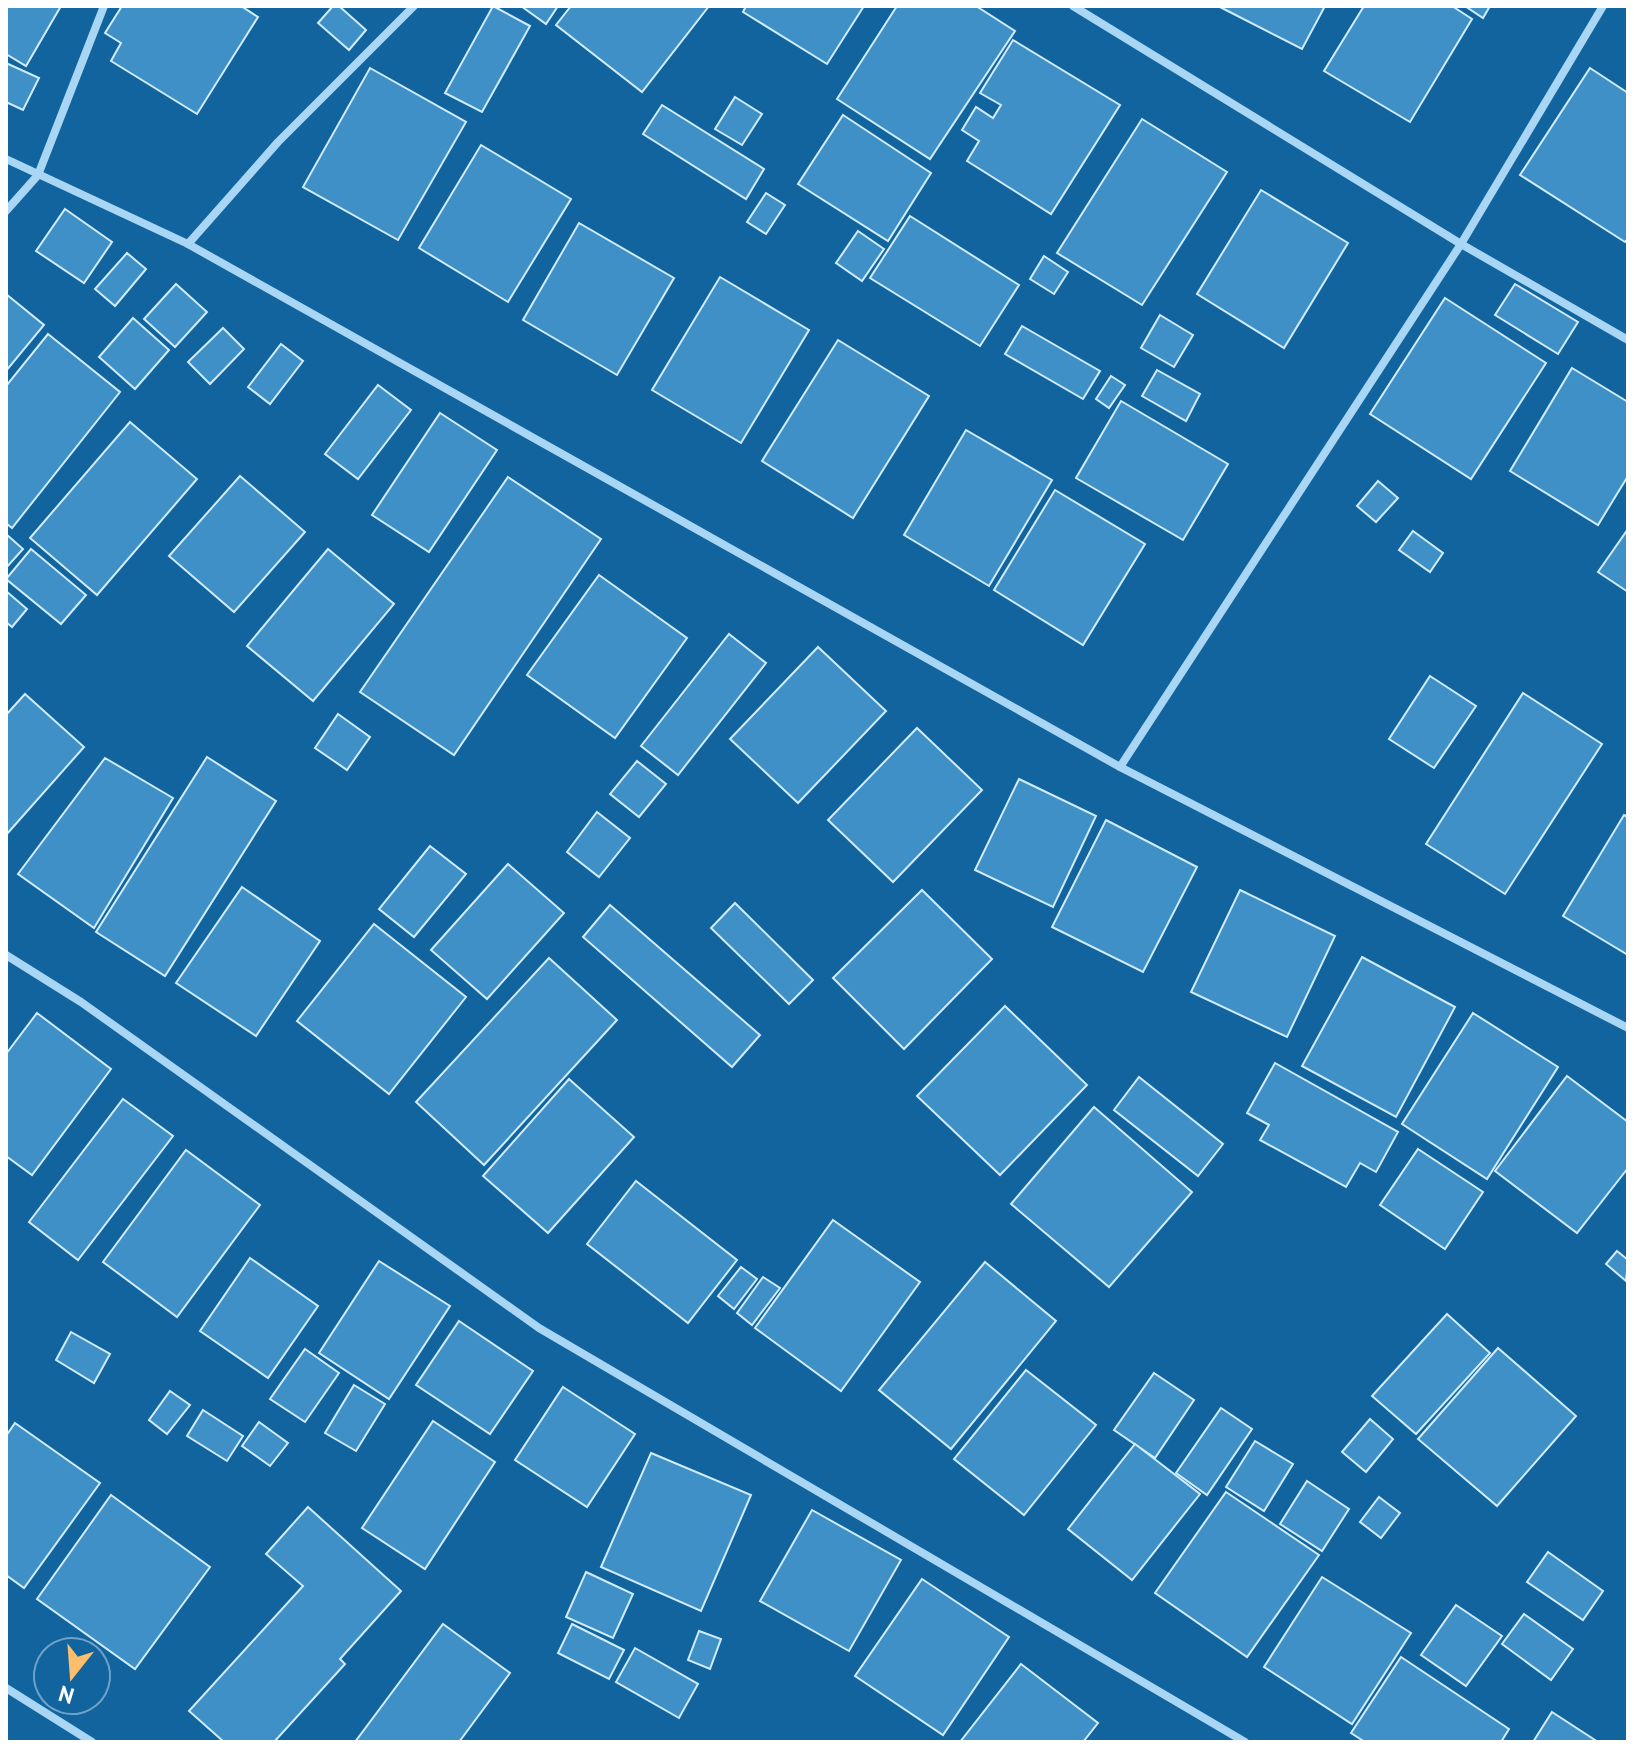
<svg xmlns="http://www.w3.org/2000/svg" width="1634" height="1748" viewBox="0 0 1634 1748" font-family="'PT Sans',sans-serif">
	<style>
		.building { fill: #3f90c6; stroke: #d1ecfe; stroke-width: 2 }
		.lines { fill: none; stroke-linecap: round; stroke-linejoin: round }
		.minor { stroke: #a9d6f4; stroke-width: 8 }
	</style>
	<rect width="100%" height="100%" fill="#12649e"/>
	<g class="building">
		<polygon points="6,6 61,6 26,66 6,54"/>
		<polygon points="122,6 241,6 258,17 197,114 111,61 121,43 105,33"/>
		<polygon points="333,6 339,6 366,30 349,50 318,23"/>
		<polygon points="493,6 530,26 482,112 445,93"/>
		<polygon points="521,6 558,6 546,24"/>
		<polygon points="571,6 709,6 642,92 556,25"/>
		<polygon points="746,6 864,6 827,64 743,12"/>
		<polygon points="897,6 976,6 1015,31 930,159 837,99"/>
		<polygon points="1218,6 1325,6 1302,49"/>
		<polygon points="1364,6 1452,6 1472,19 1410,122 1324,71"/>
		<polygon points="1465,6 1490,6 1483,18"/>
		<polygon points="1013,40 1120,105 1051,214 967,161 979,141 962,130 976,107 993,118 1001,105 980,93"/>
		<polygon points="6,63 39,78 23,110 6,102"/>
		<polygon points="370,68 466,122 398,240 303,187"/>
		<polygon points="1590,68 1628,93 1628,238 1625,242 1520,175"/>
		<polygon points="735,97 762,114 742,145 715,129"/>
		<polygon points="662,105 764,169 746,199 643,134"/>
		<polygon points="843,115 931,173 888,241 798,184"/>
		<polygon points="1142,119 1227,172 1142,305 1057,253"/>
		<polygon points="481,145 571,199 508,302 419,248"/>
		<polygon points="1261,190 1348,243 1284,348 1197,294"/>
		<polygon points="766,193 785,205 766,234 747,222"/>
		<polygon points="65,209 112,242 84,283 36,251"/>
		<polygon points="910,216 1019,285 980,346 870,278"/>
		<polygon points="579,223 674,278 617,375 523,320"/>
		<polygon points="858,231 884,249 862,281 836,263"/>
		<polygon points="127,253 146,269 115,306 95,289"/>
		<polygon points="1044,256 1068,272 1054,294 1030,279"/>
		<polygon points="720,277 809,330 741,443 652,390"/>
		<polygon points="176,284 207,312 175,347 144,319"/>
		<polygon points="1515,284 1578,322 1558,354 1495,315"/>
		<polygon points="6,294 44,325 6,371"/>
		<polygon points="1445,298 1546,363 1471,479 1370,414"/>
		<polygon points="1160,315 1193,335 1174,367 1141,348"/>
		<polygon points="133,318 169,350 135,389 99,357"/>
		<polygon points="1022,326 1100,371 1083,399 1005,354"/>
		<polygon points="223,328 244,349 210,384 188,362"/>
		<polygon points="48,334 120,392 12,528 6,523 6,386"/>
		<polygon points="838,340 929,396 853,518 762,461"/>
		<polygon points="281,344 303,361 270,404 248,387"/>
		<polygon points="1572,368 1628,402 1628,476 1598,525 1510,471"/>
		<polygon points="1157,370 1200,394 1186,421 1142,396"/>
		<polygon points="1111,376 1125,385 1109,408 1096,399"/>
		<polygon points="378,385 411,410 358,479 325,454"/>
		<polygon points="1121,401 1228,464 1183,540 1076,478"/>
		<polygon points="440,413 497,450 429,552 372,515"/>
		<polygon points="130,422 197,479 97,595 30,538"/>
		<polygon points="966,430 1052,480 989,586 904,535"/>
		<polygon points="240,476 305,532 234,612 169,556"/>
		<polygon points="508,477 601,539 454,755 360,692"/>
		<polygon points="1378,481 1398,498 1376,522 1357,506"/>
		<polygon points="1055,490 1145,544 1083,645 994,590"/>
		<polygon points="1628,529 1628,592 1598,572"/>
		<polygon points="1413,531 1443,553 1430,572 1399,550"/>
		<polygon points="6,534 23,549 6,568"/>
		<polygon points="31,549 86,595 61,624 6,579"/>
		<polygon points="328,549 394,604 313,701 247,646"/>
		<polygon points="599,575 687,638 615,738 527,675"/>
		<polygon points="6,591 27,609 12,627 6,622"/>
		<polygon points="729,634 766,663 678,775 641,746"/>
		<polygon points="818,647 886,711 798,803 730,739"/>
		<polygon points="1430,676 1476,706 1434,768 1389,739"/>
		<polygon points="1523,693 1602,744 1505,894 1426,844"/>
		<polygon points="25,694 84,747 6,835 6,715"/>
		<polygon points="338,714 370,737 347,770 315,748"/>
		<polygon points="917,728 982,790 893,882 828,820"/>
		<polygon points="207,757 276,801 165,976 96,932"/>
		<polygon points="105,758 173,798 94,928 18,874"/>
		<polygon points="637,761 666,784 639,817 610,794"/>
		<polygon points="1019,779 1096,816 1053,907 975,870"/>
		<polygon points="597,812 630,838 599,877 567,852"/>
		<polygon points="1624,815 1628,817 1628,955 1563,916"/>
		<polygon points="1106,820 1197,867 1143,972 1052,927"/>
		<polygon points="430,846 466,874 414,937 379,909"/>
		<polygon points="508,864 564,913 487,999 431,950"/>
		<polygon points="242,887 320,941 256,1036 176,983"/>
		<polygon points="922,890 992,959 904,1049 833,978"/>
		<polygon points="1240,890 1335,936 1287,1037 1191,992"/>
		<polygon points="735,903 813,980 789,1004 711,928"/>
		<polygon points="610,905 760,1035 732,1067 583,937"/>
		<polygon points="374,924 466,997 389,1094 297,1021"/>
		<polygon points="1362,957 1455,1007 1396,1117 1302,1066"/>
		<polygon points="549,958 617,1020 484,1165 416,1102"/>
		<polygon points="1005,1006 1087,1085 1000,1175 917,1096"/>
		<polygon points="37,1013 111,1069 32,1175 6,1156 6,1054"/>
		<polygon points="1473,1013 1558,1067 1487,1179 1402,1124"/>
		<polygon points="1275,1063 1398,1132 1376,1172 1360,1163 1346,1187 1260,1140 1269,1125 1247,1113"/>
		<polygon points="1567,1076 1628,1122 1628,1168 1577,1233 1495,1171"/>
		<polygon points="1139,1077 1223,1144 1198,1176 1114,1110"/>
		<polygon points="569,1079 634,1137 548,1233 483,1176"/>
		<polygon points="123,1099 173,1136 78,1260 29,1222"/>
		<polygon points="1094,1107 1192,1192 1109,1287 1011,1204"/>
		<polygon points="1418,1149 1483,1192 1445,1249 1380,1205"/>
		<polygon points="186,1150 260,1205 177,1317 103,1262"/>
		<polygon points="636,1181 737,1260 688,1323 587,1244"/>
		<polygon points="833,1220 920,1282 841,1391 755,1328"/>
		<polygon points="1617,1251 1628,1260 1626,1281 1606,1264"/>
		<polygon points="250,1258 318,1306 268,1378 200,1331"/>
		<polygon points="379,1261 450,1306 389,1399 319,1353"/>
		<polygon points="985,1262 1056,1321 951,1449 879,1390"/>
		<polygon points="741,1267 757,1279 734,1309 718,1296"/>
		<polygon points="763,1277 780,1288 752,1325 737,1313"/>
		<polygon points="1447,1314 1490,1353 1416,1434 1372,1396"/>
		<polygon points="459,1321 533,1371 490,1434 416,1385"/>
		<polygon points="71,1332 110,1354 94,1383 56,1360"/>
		<polygon points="1498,1348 1576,1416 1497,1506 1418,1439"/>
		<polygon points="305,1349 339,1373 305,1422 270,1399"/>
		<polygon points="1026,1370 1096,1425 1024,1515 954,1459"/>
		<polygon points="1154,1373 1194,1400 1155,1458 1114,1430"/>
		<polygon points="354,1385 385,1404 356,1451 325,1433"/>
		<polygon points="563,1387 635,1434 587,1507 515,1460"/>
		<polygon points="170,1391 190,1405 167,1434 149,1420"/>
		<polygon points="1221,1408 1252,1429 1207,1495 1176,1473"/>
		<polygon points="203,1410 243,1436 227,1461 187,1436"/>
		<polygon points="1370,1419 1393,1439 1366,1472 1342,1452"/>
		<polygon points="433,1421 495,1462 425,1569 362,1528"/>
		<polygon points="259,1422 288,1443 270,1466 242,1446"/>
		<polygon points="15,1423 100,1483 24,1588 6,1575 6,1436"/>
		<polygon points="1255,1441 1293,1464 1264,1511 1226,1487"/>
		<polygon points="1135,1444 1200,1494 1132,1580 1068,1529"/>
		<polygon points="651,1453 751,1495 701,1611 601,1567"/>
		<polygon points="1307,1481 1349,1509 1322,1551 1280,1524"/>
		<polygon points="1226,1492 1319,1555 1247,1657 1155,1593"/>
		<polygon points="111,1495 210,1567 135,1669 37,1599"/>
		<polygon points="1379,1497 1400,1513 1381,1538 1360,1522"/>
		<polygon points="308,1507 401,1591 340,1659 345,1664 274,1742 224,1742 189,1711 303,1586 266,1554"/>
		<polygon points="812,1510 901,1560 849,1651 760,1601"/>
		<polygon points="1548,1552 1603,1591 1583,1620 1527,1582"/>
		<polygon points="586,1572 633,1594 613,1638 566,1617"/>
		<polygon points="1322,1577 1411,1633 1352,1724 1264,1667"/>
		<polygon points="922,1579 1009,1637 943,1735 855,1676"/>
		<polygon points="1456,1605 1502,1636 1466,1686 1421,1655"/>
		<polygon points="1524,1614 1573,1649 1551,1680 1502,1644"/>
		<polygon points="443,1624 510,1673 459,1742 355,1742"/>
		<polygon points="572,1624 624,1650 609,1679 558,1653"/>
		<polygon points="699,1631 721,1639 710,1669 688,1660"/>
		<polygon points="635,1648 698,1684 679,1718 616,1682"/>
		<polygon points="1401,1657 1509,1729 1501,1742 1365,1742 1351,1733"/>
		<polygon points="1021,1664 1098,1723 1083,1742 960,1742"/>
		<polygon points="1552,1712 1598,1742 1533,1742"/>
	</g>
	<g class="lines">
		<g class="minor">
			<polyline points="1073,6 1461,244 1628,340"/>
			<polyline points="6,159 188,244 1120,767 1628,1028"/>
			<polyline points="6,211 38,175 104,6"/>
			<polyline points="188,244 278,142 414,6"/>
			<polyline points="1120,767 1461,244 1603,6"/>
			<polyline points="6,955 81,1002 539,1328 1245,1742"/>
			<polyline points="6,1688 92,1742"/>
		</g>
	</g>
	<rect width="1634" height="1748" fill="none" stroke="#ffffff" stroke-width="16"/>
	<g transform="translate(72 1676) rotate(197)"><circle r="38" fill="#12649e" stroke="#71a2c5" stroke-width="2"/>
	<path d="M0-6L14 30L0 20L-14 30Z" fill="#ffbe6c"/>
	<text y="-12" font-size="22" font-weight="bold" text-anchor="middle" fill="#ffffff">N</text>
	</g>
</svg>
